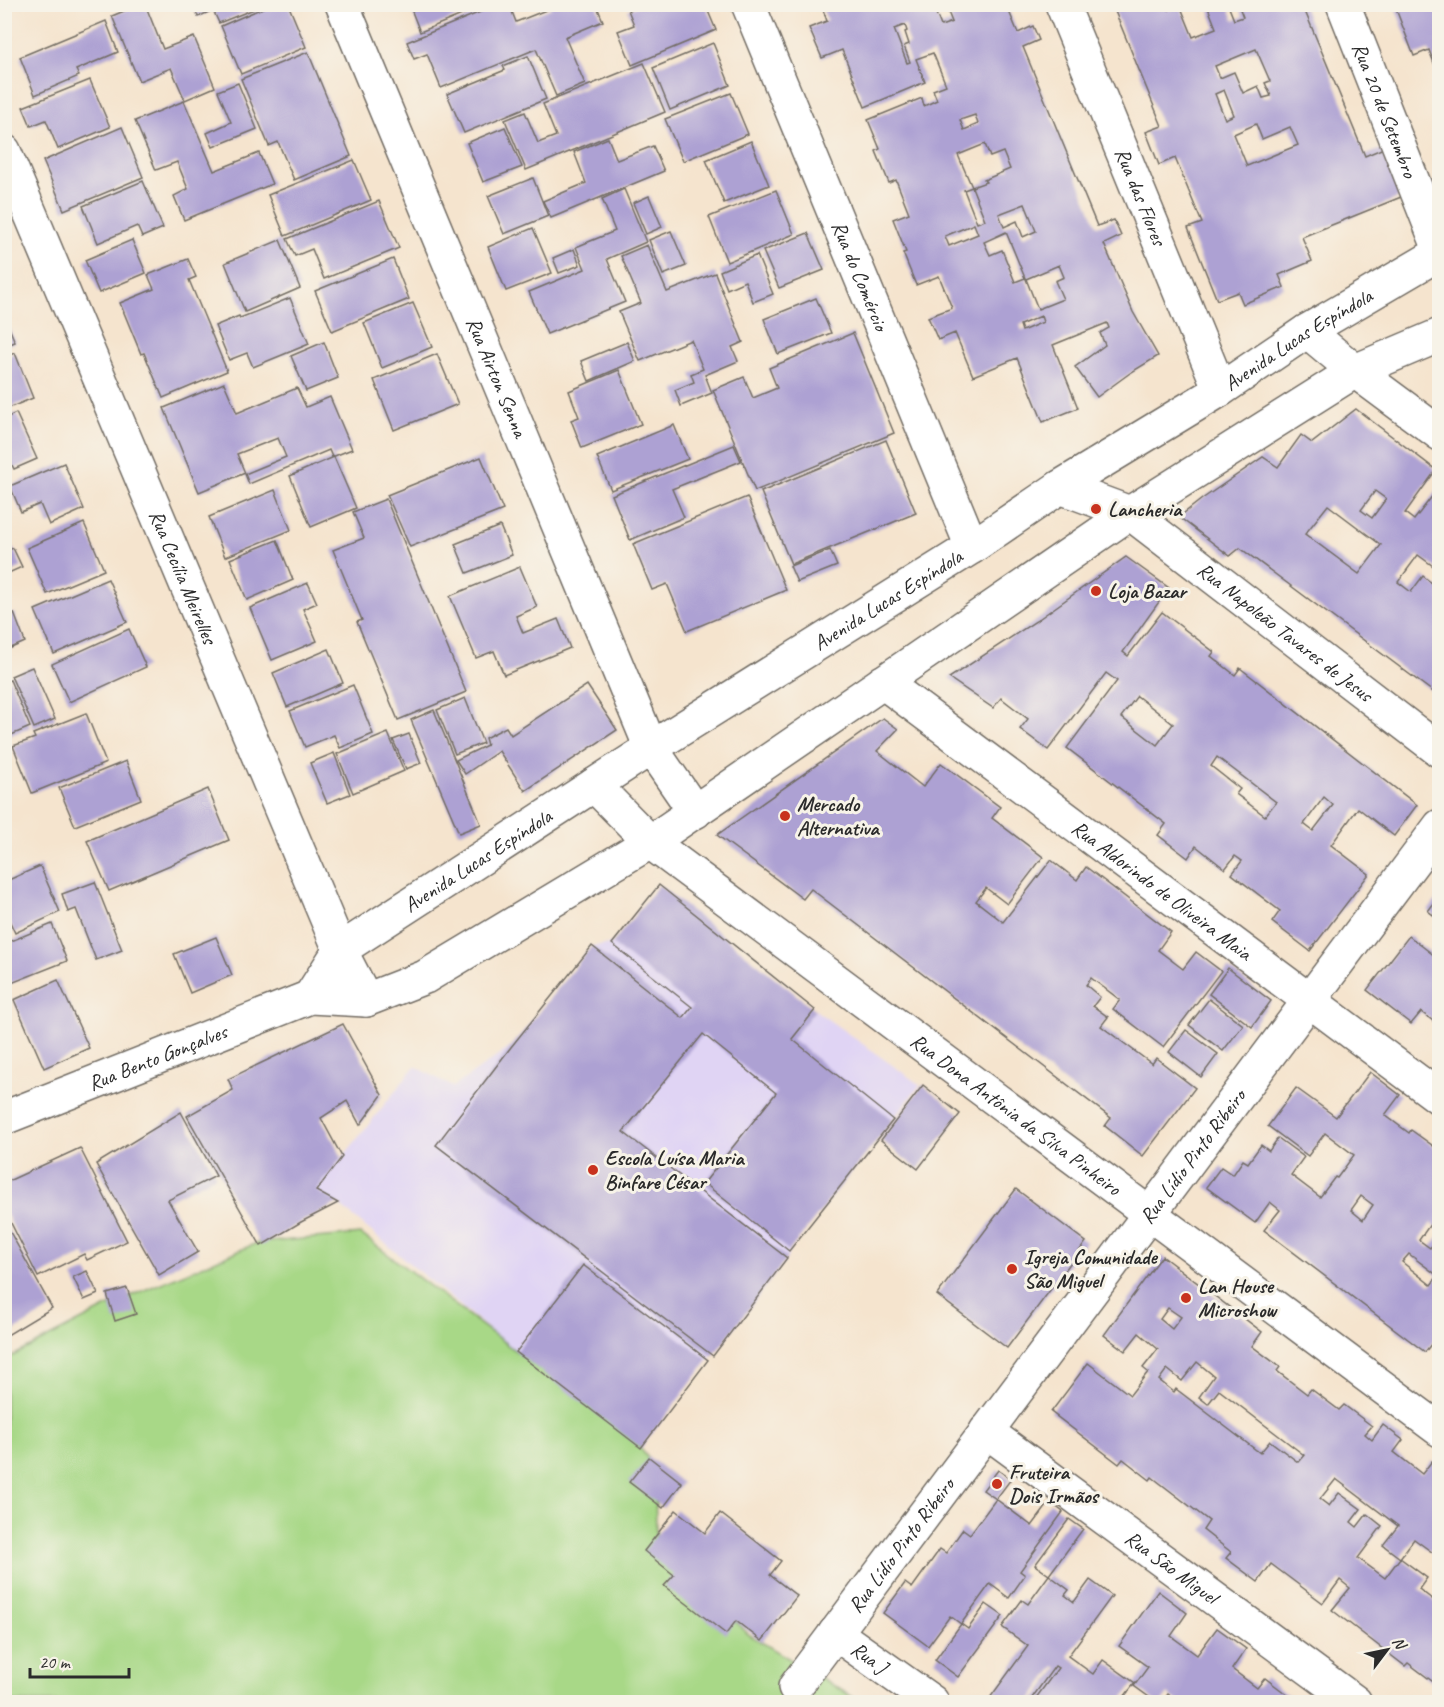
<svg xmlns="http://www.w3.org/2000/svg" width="1444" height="1707" viewBox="0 0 1444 1707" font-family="Caveat,sans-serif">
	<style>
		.built { fill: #e0d4f4 }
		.green { fill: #a8d887; stroke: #6a8259; stroke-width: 1.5 }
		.building { fill: #ada1d3; fill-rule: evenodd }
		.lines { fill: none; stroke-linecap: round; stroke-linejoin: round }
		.minor-casing { stroke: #726c64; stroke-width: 36 }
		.minor { stroke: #fff; stroke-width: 33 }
		.poi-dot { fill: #c8321e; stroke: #f7f3e8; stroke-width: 2 }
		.labels { text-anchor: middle; stroke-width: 6; stroke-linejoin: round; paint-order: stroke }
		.street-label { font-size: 21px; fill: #2b2b2b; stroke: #f7f3e8 }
		.poi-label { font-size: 21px; font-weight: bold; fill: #2b2b2b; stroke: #f7f3e8; text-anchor: start }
	</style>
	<rect width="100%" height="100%" fill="#f7f3e8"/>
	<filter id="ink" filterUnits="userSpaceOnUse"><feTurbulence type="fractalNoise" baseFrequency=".0167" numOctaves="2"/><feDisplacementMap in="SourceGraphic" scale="12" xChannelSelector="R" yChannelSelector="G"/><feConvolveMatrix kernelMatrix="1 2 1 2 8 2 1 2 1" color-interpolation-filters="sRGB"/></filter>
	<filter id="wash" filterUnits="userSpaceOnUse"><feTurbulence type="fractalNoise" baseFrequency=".008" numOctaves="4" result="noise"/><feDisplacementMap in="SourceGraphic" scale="24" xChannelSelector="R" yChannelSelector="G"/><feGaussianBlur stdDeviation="1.35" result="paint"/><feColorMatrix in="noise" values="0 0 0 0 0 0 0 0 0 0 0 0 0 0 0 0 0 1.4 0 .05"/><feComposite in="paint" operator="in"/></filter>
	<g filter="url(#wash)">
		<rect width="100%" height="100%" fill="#f5e4ce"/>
		<polygon class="built" points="659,885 815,1010 920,1085 789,1251 787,1258 641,1448 516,1352 338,1204 316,1191 415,1066 453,1087 511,1047 592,946 612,944"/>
		<polygon class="green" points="361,1234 636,1442 655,1468 656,1540 748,1634 861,1702 5,1702 5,1360 123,1299 257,1243"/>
		<g id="blocks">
			<g class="building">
				<polygon points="141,4 145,4 163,49 194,37 215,87 185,100 171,68 139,81 112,16"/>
				<polygon points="193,4 264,4 264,5 219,23 213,10 198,17"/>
				<polygon points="272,4 288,4 306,47 241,74 221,26"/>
				<polygon points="409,4 471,4 474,10 420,32"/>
				<polygon points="500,4 509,4 516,22 551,8 549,4 596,4 603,21 565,37 585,84 556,96 536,49 441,88 427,54 414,59 407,42"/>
				<polygon points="642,4 705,4 716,30 632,65 618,31 634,25 628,10"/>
				<path d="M821,4H877L878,7L883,4H1006L1018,33L1033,26L1039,40L1023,47L1097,226L1114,220L1121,236L1104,244L1133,312L1158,356L1130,373L1097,397L1075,367L1105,345L1100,333L1109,328L1107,323L1053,345L1078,408L1043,422L1017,358L973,376L955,333L938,340L928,317L952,308L939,276L916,285L903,253L906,252L893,219L909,213L896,180L889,183L876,151L880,149L868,120L922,98L924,106L937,100L933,90L946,85L933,53L916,59L925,82L865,107L842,50L822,58L809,28L827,21ZM946,7L952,22L941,26L935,11ZM905,25L907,31L905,32L909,44L904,46L910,62L907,63L894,29ZM975,115L978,124L964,130L960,120ZM985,144L990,157L1003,152L1010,169L984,180L986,182L972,187L985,220L977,223L964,190L972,187L958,155ZM1025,204L1036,231L1023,237L1017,221L1004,227L999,214ZM974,224L978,234L949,246L945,236ZM1006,232L1025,278L1015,282L1002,250L990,255L984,242ZM1059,265L1064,277L1055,281L1063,299L1038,309L1026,279ZM1041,316L1043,322L1022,331L1020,325Z"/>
				<path d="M1112,4H1167L1169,10L1180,5L1193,37L1216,28L1207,5H1228L1234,20L1243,17L1238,4H1302L1365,156L1386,147L1406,195L1302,237L1312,261L1279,275L1284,287L1243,304L1238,292L1217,300L1188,228L1202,223L1175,158L1159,165L1146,132L1162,126ZM1256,49L1270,81L1265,83L1271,96L1263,98L1258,86L1243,93L1234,72L1220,78L1215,66ZM1224,90L1234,115L1225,119L1215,94ZM1256,124L1262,139L1290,127L1298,145L1247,166L1234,134Z"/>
				<polygon points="1394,4 1440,4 1439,76 1429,50 1414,56"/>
				<polygon points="106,21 118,52 76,70 79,76 35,95 20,57"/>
				<polygon points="713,43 730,85 670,110 653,68"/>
				<polygon points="308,52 351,156 294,180 278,142 269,146 241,79"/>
				<polygon points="528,56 546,99 464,133 447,94 505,70 503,66"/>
				<polygon points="644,63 665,112 526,170 505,120 525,112 538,143 556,136 543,104"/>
				<polygon points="90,80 110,127 58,149 46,120 31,126 23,107"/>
				<polygon points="238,83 257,129 213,147 207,133 231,122 218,91"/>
				<polygon points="731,93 748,134 683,161 665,119"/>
				<polygon points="184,101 214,171 259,153 272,184 184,220 174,196 188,189 177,162 156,170 135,121"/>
				<polygon points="122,127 143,177 64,210 43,161"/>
				<polygon points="505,127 522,167 483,182 467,143"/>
				<polygon points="608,138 617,160 653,146 664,171 551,218 543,201 586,183 574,152"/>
				<polygon points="751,141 769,185 724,203 706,160"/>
				<polygon points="354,160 371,200 285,236 268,195"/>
				<polygon points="533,178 548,216 504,234 488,196"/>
				<polygon points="143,181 163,228 142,237 137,226 98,243 83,206"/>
				<polygon points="624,189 646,242 607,259 625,302 547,334 529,292 585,269 576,247 615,231 602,199"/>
				<polygon points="776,190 794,234 727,262 709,217"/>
				<polygon points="649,196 662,227 646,234 633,203"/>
				<polygon points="379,201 399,248 324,279 312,249 295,256 287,239"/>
				<polygon points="533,228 552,273 506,291 488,247"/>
				<polygon points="671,231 686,266 663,275 649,240"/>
				<polygon points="808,233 824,270 779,288 763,251"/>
				<polygon points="132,240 146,273 99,293 85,260"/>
				<polygon points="280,240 300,288 245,312 225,263"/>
				<polygon points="647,245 667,292 715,273 743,342 732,347 738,361 705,375 712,393 681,406 675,390 694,382 691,374 703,369 691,340 640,361 619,312 641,303 621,256"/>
				<polygon points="574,249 580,265 559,273 553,258"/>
				<polygon points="757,255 773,294 753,302 745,281 727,289 720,271"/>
				<polygon points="188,259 196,277 189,280 227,371 163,398 144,353 141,354 120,303 154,289 148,275"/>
				<polygon points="393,259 409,299 332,331 315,291"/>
				<polygon points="290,298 309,344 253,367 247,353 229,360 215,326 239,316 240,318"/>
				<polygon points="816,298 831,333 778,354 764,319"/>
				<polygon points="413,303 432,347 382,368 364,323"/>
				<polygon points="5,318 15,342 5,346"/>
				<polygon points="853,333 894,433 755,491 713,390 744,377 753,398 777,388 769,368"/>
				<polygon points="324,342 338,378 306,391 291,356"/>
				<polygon points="627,342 635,361 589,381 581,361"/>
				<polygon points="15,353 33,398 4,410 4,357"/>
				<polygon points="437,354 458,404 394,430 374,380"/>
				<polygon points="619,370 641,424 582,448 571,420 579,417 569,391"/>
				<polygon points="224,383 237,413 297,388 306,407 330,397 352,449 332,457 329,450 249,484 245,474 286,457 278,438 237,454 245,473 199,492 164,408"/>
				<path d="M1356,409L1436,470L1405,513L1414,520L1440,486V571L1418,555L1398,582L1411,592L1423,576L1438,588L1440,585V697L1240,548L1230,556L1179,517L1202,499L1263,457L1278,467L1301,435L1312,443ZM1375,491L1386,499L1372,518L1361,510ZM1328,505L1381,545L1359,574L1305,534Z"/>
				<polygon points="16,413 37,459 14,469 4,449 4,419"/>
				<polygon points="674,425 688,459 611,490 597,457"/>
				<polygon points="886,440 916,513 791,564 761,492"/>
				<polygon points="734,445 741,461 672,489 684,517 630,540 612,495"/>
				<polygon points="334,457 356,508 311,527 290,476"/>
				<polygon points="481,457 503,510 410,547 387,495"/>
				<polygon points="64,463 84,509 49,525 40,504 21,512 10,486"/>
				<polygon points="275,490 291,530 225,557 209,517"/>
				<polygon points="747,497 786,590 687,631 667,584 652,590 633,544"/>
				<polygon points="386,499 466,692 398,720 357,622 362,620 333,550 364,538 353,512"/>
				<polygon points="84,523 104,570 47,594 27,548"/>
				<polygon points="500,526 512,555 467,573 455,544"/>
				<polygon points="277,540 293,580 247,600 230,559"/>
				<polygon points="13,548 22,567 4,575 4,552"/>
				<polygon points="830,550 837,566 797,582 790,566"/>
				<path d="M1126,557L1169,588L1123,652L1128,656L1162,612L1214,652L1211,656L1235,675L1240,668L1417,805L1394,836L1358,808L1331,845L1369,874L1310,951L1272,922L1280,911L1232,874L1242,861L1235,856L1225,869L1196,846L1188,858L1158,835L1166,824L1067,748L1117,681L1106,673L1048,750L1020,729L1028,719L1001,698L993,708L949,678L1036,621ZM1137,696L1173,724L1157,745L1121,717ZM1217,757L1276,802L1265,816L1236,794L1240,789L1211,766ZM1324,797L1333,805L1313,831L1304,824Z"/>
				<polygon points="520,567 537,607 516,616 523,633 558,619 570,648 504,675 494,651 476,658 450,596"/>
				<polygon points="108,579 127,622 54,654 35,610"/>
				<polygon points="308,583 317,603 303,609 317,641 272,660 250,608"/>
				<polygon points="14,613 25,642 4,651 4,617"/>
				<polygon points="129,629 146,667 69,702 52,664"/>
				<polygon points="329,649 343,683 287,707 273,673"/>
				<polygon points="32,667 55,719 34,728 11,676"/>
				<polygon points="10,680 30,727 9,736 4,724 4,682"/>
				<polygon points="353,685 373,734 340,748 334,735 305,747 290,711"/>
				<polygon points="587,685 617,730 525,791 499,751 465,774 456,760 487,745 485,738 506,727 511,735"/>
				<polygon points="465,698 483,743 455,754 437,710"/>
				<polygon points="434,710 481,824 459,833 411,720"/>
				<polygon points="86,713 106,763 32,793 13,746 35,738 33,734"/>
				<polygon points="883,718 898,729 877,751 923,787 941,763 1000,807 992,818 1043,857 1007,904 986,888 976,901 1003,922 1051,860 1077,880 1086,867 1171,932 1158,950 1183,969 1196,952 1221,971 1163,1047 1113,1009 1120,1000 1091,978 1086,985 1100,997 1093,1006 1108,1017 1101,1026 1152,1064 1156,1058 1195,1088 1143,1156 1105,1126 1111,1118 811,889 803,899 717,835"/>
				<polygon points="388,733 404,771 353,793 337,754"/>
				<polygon points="409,734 421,763 406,769 393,740"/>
				<polygon points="334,753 350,794 327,803 310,763"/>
				<polygon points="126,761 141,799 75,826 59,788"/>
				<polygon points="208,789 229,840 109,891 87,841"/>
				<polygon points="40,866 60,912 15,933 4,909 4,882"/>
				<polygon points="95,882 122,950 96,960 76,909 68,912 62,894"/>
				<polygon points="659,885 815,1010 792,1039 893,1120 789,1251 704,1183 776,1093 703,1034 623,1132 787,1258 713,1356 436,1145 511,1047 592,946 683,1018 692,1007 612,944"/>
				<polygon points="1440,895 1440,920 1428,911"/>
				<polygon points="52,924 67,961 4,986 4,944"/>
				<polygon points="1409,936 1440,960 1440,1026 1421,1012 1411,1024 1367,990"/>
				<polygon points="216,937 232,975 190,993 174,954"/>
				<polygon points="1228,968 1271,1001 1252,1027 1209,994"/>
				<polygon points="58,980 89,1048 44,1068 14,1000"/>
				<polygon points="1209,999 1243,1025 1223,1051 1189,1025"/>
				<polygon points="343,1024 382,1095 360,1125 347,1101 321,1118 342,1157 316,1191 338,1203 301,1222 261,1246 187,1116 233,1090 228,1079"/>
				<polygon points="1186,1030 1218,1054 1201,1077 1169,1052"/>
				<path d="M1370,1072L1400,1095L1385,1115L1409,1133L1411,1130L1440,1151V1230L1431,1223L1419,1240L1430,1248L1440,1236V1333L1425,1352L1264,1230L1280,1210L1270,1202L1255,1223L1206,1187L1221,1167L1233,1175L1243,1160L1248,1163L1261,1145L1269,1151L1278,1138L1304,1157L1291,1175L1320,1197L1335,1177L1337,1178L1354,1155L1325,1133L1308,1156L1268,1126L1296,1088L1336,1117ZM1361,1196L1373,1205L1363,1220L1351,1210ZM1409,1254L1438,1276L1431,1285L1402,1262Z"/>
				<polygon points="923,1085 960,1114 918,1169 881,1140"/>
				<polygon points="181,1112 216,1176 168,1200 198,1252 159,1275 96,1164"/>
				<polygon points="80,1148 127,1241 87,1260 84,1254 38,1277 4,1209 4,1183"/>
				<polygon points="1016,1189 1086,1242 1007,1348 937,1295"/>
				<polygon points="4,1221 52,1308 4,1337"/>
				<path d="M1162,1256L1262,1332L1252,1346L1280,1367L1277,1371L1307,1394L1311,1389L1339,1410L1344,1405L1372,1426L1365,1434L1372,1440L1383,1425L1403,1440L1394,1452L1422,1474L1432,1461L1440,1466V1558L1414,1539L1400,1558L1383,1545L1398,1526L1336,1479L1320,1499L1329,1506L1339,1493L1361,1509L1351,1522L1357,1527L1367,1514L1382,1526L1358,1558L1385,1578L1400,1558L1427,1578L1419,1589L1440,1605V1687L1408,1663L1405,1666L1332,1610L1350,1588L1340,1580L1323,1603L1271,1564L1258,1582L1226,1558L1231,1552L1203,1530L1209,1521L1152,1477L1150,1480L1123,1459L1119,1464L1051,1412L1088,1363L1130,1395L1148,1372L1143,1368L1158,1349L1139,1333L1125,1351L1104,1335ZM1168,1308L1181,1317L1172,1329L1160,1319ZM1197,1362L1214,1376L1199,1397L1208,1404L1219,1390L1304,1455L1298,1462L1270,1441L1260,1453L1176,1389L1174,1392L1159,1380L1167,1369L1182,1381Z"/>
				<polygon points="583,1265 708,1360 641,1448 516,1352"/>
				<polygon points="87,1271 98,1294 84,1300 73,1277"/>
				<polygon points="127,1288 136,1314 115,1321 107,1294"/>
				<polygon points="649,1457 682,1483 663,1508 629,1482"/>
				<polygon points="998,1470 1011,1479 996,1499 1032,1526 1050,1502 1063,1512 1020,1571 1025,1575 1009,1598 990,1584 961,1624 950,1616 928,1646 883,1613 905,1583 912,1588 940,1549 946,1553 963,1529 970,1534 996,1499 983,1490"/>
				<polygon points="676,1510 705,1533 720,1513 781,1561 770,1575 797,1596 762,1641 736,1621 726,1634 664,1586 674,1575 644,1551"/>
				<polygon points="1069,1519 1083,1529 1049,1575 1035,1565"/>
				<polygon points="1049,1575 1069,1590 1065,1595 1074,1602 1090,1580 1112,1596 1068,1656 1093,1674 1103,1660 1135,1683 1120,1702 1033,1702 1058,1668 1055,1666 1029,1702 987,1702 1028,1646 1002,1627 1022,1600 1028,1604"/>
				<polygon points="1158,1591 1187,1613 1171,1636 1197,1655 1217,1628 1246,1649 1232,1669 1257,1688 1265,1678 1293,1699 1290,1702 1179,1702 1168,1694 1162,1702 1156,1702 1134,1686 1148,1667 1119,1646"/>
				<polygon points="986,1604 1003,1616 958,1677 935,1660 961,1624 968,1629"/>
			</g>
		</g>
	</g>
	<g filter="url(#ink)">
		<use href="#blocks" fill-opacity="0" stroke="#726c64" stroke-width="1.5"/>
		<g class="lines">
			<defs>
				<g id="minor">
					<path id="s1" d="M342,4L651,748L695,812"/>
					<path id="s2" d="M748,4L972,547"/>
					<path id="s3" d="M1062,4L1220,390"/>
					<path id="s4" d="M1343,4L1440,250"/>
					<path id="s5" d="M4,151L340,950L366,1000"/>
					<polyline points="1307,331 1355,371 1440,434"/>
					<path id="s6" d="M1060,487L1130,513L1440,751"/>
					<path id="s7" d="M883,682L1440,1098"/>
					<path id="s8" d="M594,785L650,842L1440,1430"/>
					<path id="s9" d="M310,997L340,950L651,748L972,547L1060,487L1220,390L1307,331L1440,253"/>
					<path id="s10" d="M4,1118L310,997L366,1000L425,977L650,842L1130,513L1355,371L1440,335"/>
					<path id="s11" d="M986,1431L1355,1702"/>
					<path id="s12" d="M835,1633L932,1702"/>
					<path id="s13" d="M795,1687L1440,826"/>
				</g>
			</defs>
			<use href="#minor" class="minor-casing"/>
			<use href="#minor" class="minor"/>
		</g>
	</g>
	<g class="poi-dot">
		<circle cx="1096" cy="509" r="6"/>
		<circle cx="1096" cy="591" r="6"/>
		<circle cx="785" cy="816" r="6"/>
		<circle cx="593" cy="1170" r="6"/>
		<circle cx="1012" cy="1269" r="6"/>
		<circle cx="1186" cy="1298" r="6"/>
		<circle cx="997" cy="1484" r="6"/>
	</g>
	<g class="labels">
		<g class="street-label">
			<text dy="7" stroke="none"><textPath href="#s4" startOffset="114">Rua 20 de Setembro</textPath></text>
			<text dy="7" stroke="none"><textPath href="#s3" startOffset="208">Rua das Flores</textPath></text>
			<text dy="7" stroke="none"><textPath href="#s2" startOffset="294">Rua do Comércio</textPath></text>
			<text dy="7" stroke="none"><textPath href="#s9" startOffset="1192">Avenida Lucas Espíndola</textPath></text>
			<text dy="7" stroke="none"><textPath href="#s1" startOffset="404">Rua Airton Senna</textPath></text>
			<text dy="7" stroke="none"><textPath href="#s5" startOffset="462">Rua Cecília Meirelles</textPath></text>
			<text dy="7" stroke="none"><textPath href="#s9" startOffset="706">Avenida Lucas Espíndola</textPath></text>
			<text dy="7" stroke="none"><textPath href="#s6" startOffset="270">Rua Napoleão Tavares de Jesus</textPath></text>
			<text dy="7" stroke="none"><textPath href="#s9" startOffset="220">Avenida Lucas Espíndola</textPath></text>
			<text dy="7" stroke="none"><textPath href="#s7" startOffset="348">Rua Aldorindo de Oliveira Maia</textPath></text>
			<text dy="7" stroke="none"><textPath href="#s10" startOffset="165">Rua Bento Gonçalves</textPath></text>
			<text dy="7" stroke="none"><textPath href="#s8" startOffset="536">Rua Dona Antônia da Silva Pinheiro</textPath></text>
			<text dy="7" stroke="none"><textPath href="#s13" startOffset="663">Rua Lídio Pinto Ribeiro</textPath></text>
			<text dy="7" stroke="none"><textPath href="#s13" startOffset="177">Rua Lídio Pinto Ribeiro</textPath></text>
			<text dy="7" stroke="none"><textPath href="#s11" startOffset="230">Rua São Miguel</textPath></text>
			<text dy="7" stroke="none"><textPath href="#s12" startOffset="42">Rua J</textPath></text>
		</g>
		<g class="poi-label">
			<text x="1108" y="516">Lancheria</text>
			<text x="1108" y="598">Loja Bazar</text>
			<text x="797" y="811">Mercado<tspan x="797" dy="24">Alternativa</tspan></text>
			<text x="605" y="1165">Escola Luísa Maria<tspan x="605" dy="24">Binfare César</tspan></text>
			<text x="1024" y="1264">Igreja Comunidade<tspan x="1024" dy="24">São Miguel</tspan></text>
			<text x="1198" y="1293">Lan House<tspan x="1198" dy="24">Microshow</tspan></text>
			<text x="1009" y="1479">Fruteira<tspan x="1009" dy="24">Dois Irmãos</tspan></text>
		</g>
	</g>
	<rect width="1444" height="1707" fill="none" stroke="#f7f3e8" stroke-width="24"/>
	<g transform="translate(1387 1650) rotate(58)" stroke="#f7f3e8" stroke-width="4.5" paint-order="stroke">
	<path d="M0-4.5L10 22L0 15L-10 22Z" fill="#2b2b2b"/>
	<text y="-9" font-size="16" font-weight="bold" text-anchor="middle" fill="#2b2b2b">N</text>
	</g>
	<path d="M30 1668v9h99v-9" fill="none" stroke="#2b2b2b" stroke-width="3"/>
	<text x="39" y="1668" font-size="18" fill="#2b2b2b" stroke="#f7f3e8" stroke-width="4.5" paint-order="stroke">20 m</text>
</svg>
